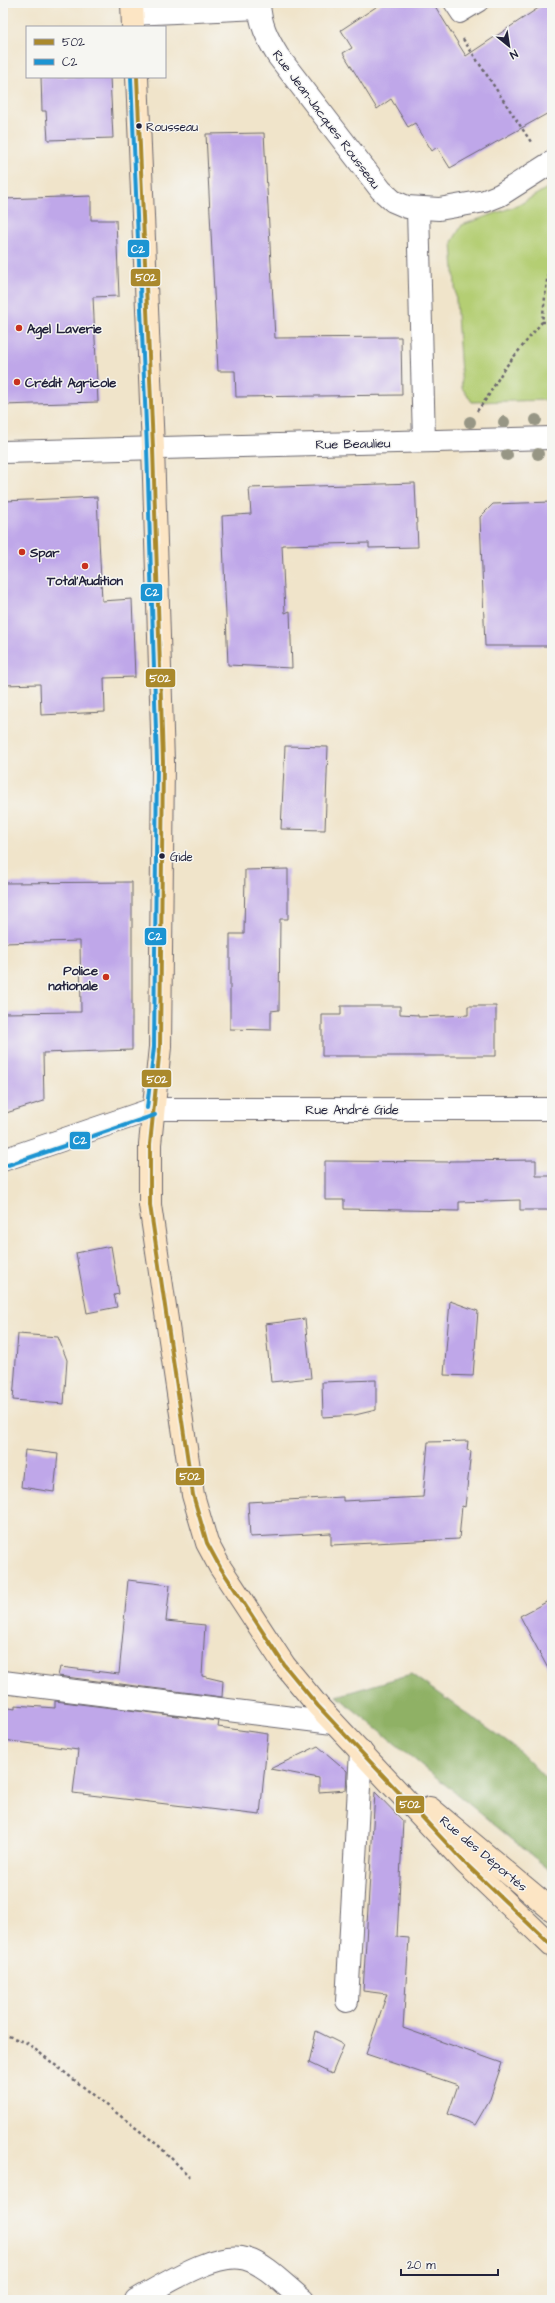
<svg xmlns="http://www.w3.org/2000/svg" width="555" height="2303" viewBox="0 0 555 2303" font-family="'Architects Daughter',sans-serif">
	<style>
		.green { fill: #b4ce73; stroke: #6b7857 }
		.forest { fill: #8fb165; stroke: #586a50 }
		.building { fill: #bfa7e9 }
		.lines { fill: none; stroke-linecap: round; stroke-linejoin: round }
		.lane-casing { stroke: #6a666d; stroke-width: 18 }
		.street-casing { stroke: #6a666d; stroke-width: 24 }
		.secondary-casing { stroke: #6a666d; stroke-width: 24 }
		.path { stroke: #6a666d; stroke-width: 2.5; stroke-dasharray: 3 3; stroke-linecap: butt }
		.lane { stroke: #fff; stroke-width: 16 }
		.street { stroke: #fff; stroke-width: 22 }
		.secondary { stroke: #fce5c4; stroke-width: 22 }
		.bus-1-casing { stroke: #f6f6f2; stroke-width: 7 }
		.bus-2-casing { stroke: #f6f6f2; stroke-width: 7 }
		.bus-1 { stroke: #aa892c; stroke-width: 4 }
		.bus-2 { stroke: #1c94d2; stroke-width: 4 }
		.tree { fill: #979685 }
		.bus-dot { fill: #22223b; stroke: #f6f6f2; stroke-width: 1.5 }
		.poi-dot { fill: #c8321e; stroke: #f6f6f2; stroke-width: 1.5 }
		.labels { text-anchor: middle; stroke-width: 3; stroke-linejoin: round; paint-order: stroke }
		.bus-label { font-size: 12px; fill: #22223b; stroke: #f6f6f2; text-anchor: start }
		.street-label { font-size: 13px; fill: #22223b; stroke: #f6f6f2 }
		.poi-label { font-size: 13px; font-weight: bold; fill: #22223b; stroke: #f6f6f2; text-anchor: start }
		.line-badge { stroke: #f6f6f2; stroke-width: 1.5 }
		.badge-label { font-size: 11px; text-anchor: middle; font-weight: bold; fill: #fff }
	</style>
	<rect width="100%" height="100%" fill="#f6f6f2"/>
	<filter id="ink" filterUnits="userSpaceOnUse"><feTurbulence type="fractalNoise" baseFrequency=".025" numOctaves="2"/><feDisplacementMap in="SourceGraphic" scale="8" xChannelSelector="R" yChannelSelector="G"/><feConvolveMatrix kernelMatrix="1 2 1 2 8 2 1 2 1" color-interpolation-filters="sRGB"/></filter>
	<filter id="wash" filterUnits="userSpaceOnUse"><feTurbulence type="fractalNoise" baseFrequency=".012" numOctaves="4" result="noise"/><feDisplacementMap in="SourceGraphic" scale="16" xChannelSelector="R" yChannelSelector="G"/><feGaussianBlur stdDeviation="0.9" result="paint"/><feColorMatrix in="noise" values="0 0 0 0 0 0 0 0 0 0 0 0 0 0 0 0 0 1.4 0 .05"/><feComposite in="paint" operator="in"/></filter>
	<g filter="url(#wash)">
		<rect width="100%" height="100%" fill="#f0e4ca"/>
		<polygon class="green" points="552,185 552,400 472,402 462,388 452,242 462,225 519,205"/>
		<polygon class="forest" points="411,1674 518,1750 552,1785 552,1872 337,1696"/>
		<g id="blocks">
			<g class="building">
				<polygon points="382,3 433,3 466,56 546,3 552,3 552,111 450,168 437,147 432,151 415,123 408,127 391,99 377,109 343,53 352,48 341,30"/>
				<polygon points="41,77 110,77 113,138 48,140 46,111 42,111"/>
				<polygon points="264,133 275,338 401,337 402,395 236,397 235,371 218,371 206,134"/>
				<polygon points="91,196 91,220 116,220 119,296 93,297 98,402 3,405 3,199"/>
				<polygon points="415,483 418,547 369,548 369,543 282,545 285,613 290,611 292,668 228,665 222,516 251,514 249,488"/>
				<polygon points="97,497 102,601 132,599 135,677 104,678 105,712 41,715 40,684 3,685 4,501"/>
				<polygon points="552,502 552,646 485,646 480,517 493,504"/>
				<polygon points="285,746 328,747 325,830 281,829"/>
				<polygon points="288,869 288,919 280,919 279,1010 271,1011 271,1030 230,1029 230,934 244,934 245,870"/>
				<polygon points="132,882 132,1050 43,1053 44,1101 3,1114 3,1013 81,1012 80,941 3,943 3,883"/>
				<polygon points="341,1006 400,1006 400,1014 418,1015 418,1017 468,1015 468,1006 496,1006 496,1056 322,1056 322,1015 341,1015"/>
				<polygon points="536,1160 536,1176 552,1176 552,1210 520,1210 520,1200 459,1202 459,1211 344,1209 344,1200 325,1200 325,1161 450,1162 450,1161"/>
				<polygon points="111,1246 119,1294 114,1295 117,1307 87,1313 76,1253"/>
				<polygon points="450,1301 478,1311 473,1376 444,1375"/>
				<polygon points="305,1319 311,1378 271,1382 265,1324"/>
				<polygon points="18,1334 58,1337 67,1360 64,1404 13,1400"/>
				<polygon points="376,1380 376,1410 355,1415 323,1417 322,1382"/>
				<polygon points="468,1441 467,1450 471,1451 465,1507 462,1506 459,1539 331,1545 331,1533 250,1537 248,1502 343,1497 343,1501 423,1497 428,1442"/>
				<polygon points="25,1450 58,1454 54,1492 21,1487"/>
				<polygon points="128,1580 170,1585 166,1621 205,1625 202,1676 223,1681 222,1697 58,1676 60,1667 119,1674"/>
				<polygon points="552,1599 552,1676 520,1616"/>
				<polygon points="55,1701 219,1721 218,1727 268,1734 260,1815 73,1793 78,1750 3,1740 3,1707 15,1709 15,1705 55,1708"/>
				<polygon points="318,1746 347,1771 346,1790 319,1792 319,1778 270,1769"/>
				<polygon points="375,1792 403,1821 397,1937 409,1938 403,2028 502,2063 490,2099 475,2125 448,2114 458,2085 366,2054 387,1994 363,1991"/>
				<polygon points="316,2031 344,2045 332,2074 309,2063"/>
			</g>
		</g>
	</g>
	<g filter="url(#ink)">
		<use href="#blocks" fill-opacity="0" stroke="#6a666d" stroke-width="1"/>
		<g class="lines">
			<defs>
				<polyline id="lane" points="452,3 460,15 480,3"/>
				<g id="street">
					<path d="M259,3C260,24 267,38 278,56L381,190L393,201L407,207L439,209L485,201L500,195L552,162"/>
					<polyline points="133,14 259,8"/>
					<polyline points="418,209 424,441"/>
					<polyline points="3,452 552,438"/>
					<polyline points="3,1160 153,1109 552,1109"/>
					<polyline points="3,1682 333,1723"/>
					<polyline points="347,2001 361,1751"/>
					<path d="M136,2300C162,2286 216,2250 246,2259C267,2265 286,2287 303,2300"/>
				</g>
				<g id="secondary">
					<polyline points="132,3 133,27"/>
					<polyline points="137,77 153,448 163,762 160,1047 150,1144 150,1205 193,1495 207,1543 220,1567 285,1666 318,1706 465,1863 552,1946"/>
					<polyline points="430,1808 552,1910"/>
				</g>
			</defs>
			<use href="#lane" class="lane-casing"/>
			<use href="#street" class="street-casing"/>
			<use href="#secondary" class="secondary-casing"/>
			<g class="path">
				<polyline points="463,39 531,142"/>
				<polyline points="542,322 552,322"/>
				<polyline points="477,411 487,398 504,369 542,322 549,264 552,261"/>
				<polyline points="3,2034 27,2043 159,2146 190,2177"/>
			</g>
			<use href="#lane" class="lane"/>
			<use href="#street" class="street"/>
			<use href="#secondary" class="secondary"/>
			<defs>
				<polyline id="bus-1" points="137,77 153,448 163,762 160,1047 150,1144 150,1205 193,1495 207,1543 220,1567 285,1666 318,1706 465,1863 552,1946"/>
				<g id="bus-2">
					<polyline points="131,77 147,448 157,762 154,1047 147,1108"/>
					<polyline points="5,1166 155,1115"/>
				</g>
			</defs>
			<use href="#bus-1" class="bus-1-casing"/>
			<use href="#bus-2" class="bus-2-casing"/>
			<use href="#bus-1" class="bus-1"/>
			<use href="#bus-2" class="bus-2"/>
		</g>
		<g class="tree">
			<circle cx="536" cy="420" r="6"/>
			<circle cx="470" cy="422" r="6"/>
			<circle cx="504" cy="422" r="6"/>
			<circle cx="538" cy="454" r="6"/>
			<circle cx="507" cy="455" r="6"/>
		</g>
	</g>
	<g class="bus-dot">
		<circle cx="139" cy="126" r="3.5"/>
		<circle cx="162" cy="856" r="3.5"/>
	</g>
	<g class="poi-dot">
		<circle cx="19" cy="328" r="4"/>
		<circle cx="17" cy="382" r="4"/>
		<circle cx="22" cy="552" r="4"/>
		<circle cx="85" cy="566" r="4"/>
		<circle cx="106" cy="977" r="4"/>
	</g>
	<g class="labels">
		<g class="bus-label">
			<text x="146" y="131">Rousseau</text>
			<text x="170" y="861">Gide</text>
		</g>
		<g class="street-label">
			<text transform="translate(327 119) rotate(53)" y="5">Rue Jean-Jacques Rousseau</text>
			<text transform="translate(353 443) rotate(-1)" y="5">Rue Beaulieu</text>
			<text x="352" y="1114">Rue André Gide</text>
			<text transform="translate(484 1853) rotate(40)" y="5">Rue des Déportés</text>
		</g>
		<g class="poi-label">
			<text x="27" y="333">Agel Laverie</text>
			<text x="25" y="387">Crédit Agricole</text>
			<text x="30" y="557">Spar</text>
			<text x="85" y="585" text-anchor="middle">Total'Audition</text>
			<text x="98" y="975" text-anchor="end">Police<tspan x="98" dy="15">nationale</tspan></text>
		</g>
	</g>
	<g class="line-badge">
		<rect x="127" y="239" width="23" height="19" rx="4" fill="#1c94d2"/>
		<rect x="130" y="268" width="31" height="19" rx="4" fill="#aa892c"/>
		<rect x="140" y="583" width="23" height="19" rx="4" fill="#1c94d2"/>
		<rect x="145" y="668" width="31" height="20" rx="4" fill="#aa892c"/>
		<rect x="144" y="927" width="23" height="19" rx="4" fill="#1c94d2"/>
		<rect x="141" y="1069" width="31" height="19" rx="4" fill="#aa892c"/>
		<rect x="69" y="1131" width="22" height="19" rx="4" fill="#1c94d2"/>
		<rect x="175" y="1467" width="30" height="19" rx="4" fill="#aa892c"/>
		<rect x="395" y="1795" width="30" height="19" rx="4" fill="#aa892c"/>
	</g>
	<g class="badge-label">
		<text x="138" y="253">C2</text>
		<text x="146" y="281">502</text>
		<text x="152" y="596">C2</text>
		<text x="160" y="682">502</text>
		<text x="155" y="940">C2</text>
		<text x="157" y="1083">502</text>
		<text x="80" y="1144">C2</text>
		<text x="190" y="1480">502</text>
		<text x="410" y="1808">502</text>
	</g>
	<rect width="555" height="2303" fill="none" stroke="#f6f6f2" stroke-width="16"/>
	<rect x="26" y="26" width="140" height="52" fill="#f6f6f2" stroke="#a1a1a9"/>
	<rect x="34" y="39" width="20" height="6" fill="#aa892c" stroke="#a1a1a9"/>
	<text x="62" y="46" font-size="12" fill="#22223b">502</text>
	<rect x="34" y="59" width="20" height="6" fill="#1c94d2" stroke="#a1a1a9"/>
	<text x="62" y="66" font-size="12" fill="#22223b">C2</text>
	<g transform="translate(509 46) rotate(150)" stroke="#f6f6f2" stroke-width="3" paint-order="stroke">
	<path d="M0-3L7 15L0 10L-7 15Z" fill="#22223b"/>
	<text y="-6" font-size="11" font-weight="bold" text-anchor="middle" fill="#22223b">N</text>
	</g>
	<path d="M401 2269v6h97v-6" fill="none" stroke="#22223b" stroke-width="2"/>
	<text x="407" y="2269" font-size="12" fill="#22223b" stroke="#f6f6f2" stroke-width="3" paint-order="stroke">20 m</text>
</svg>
